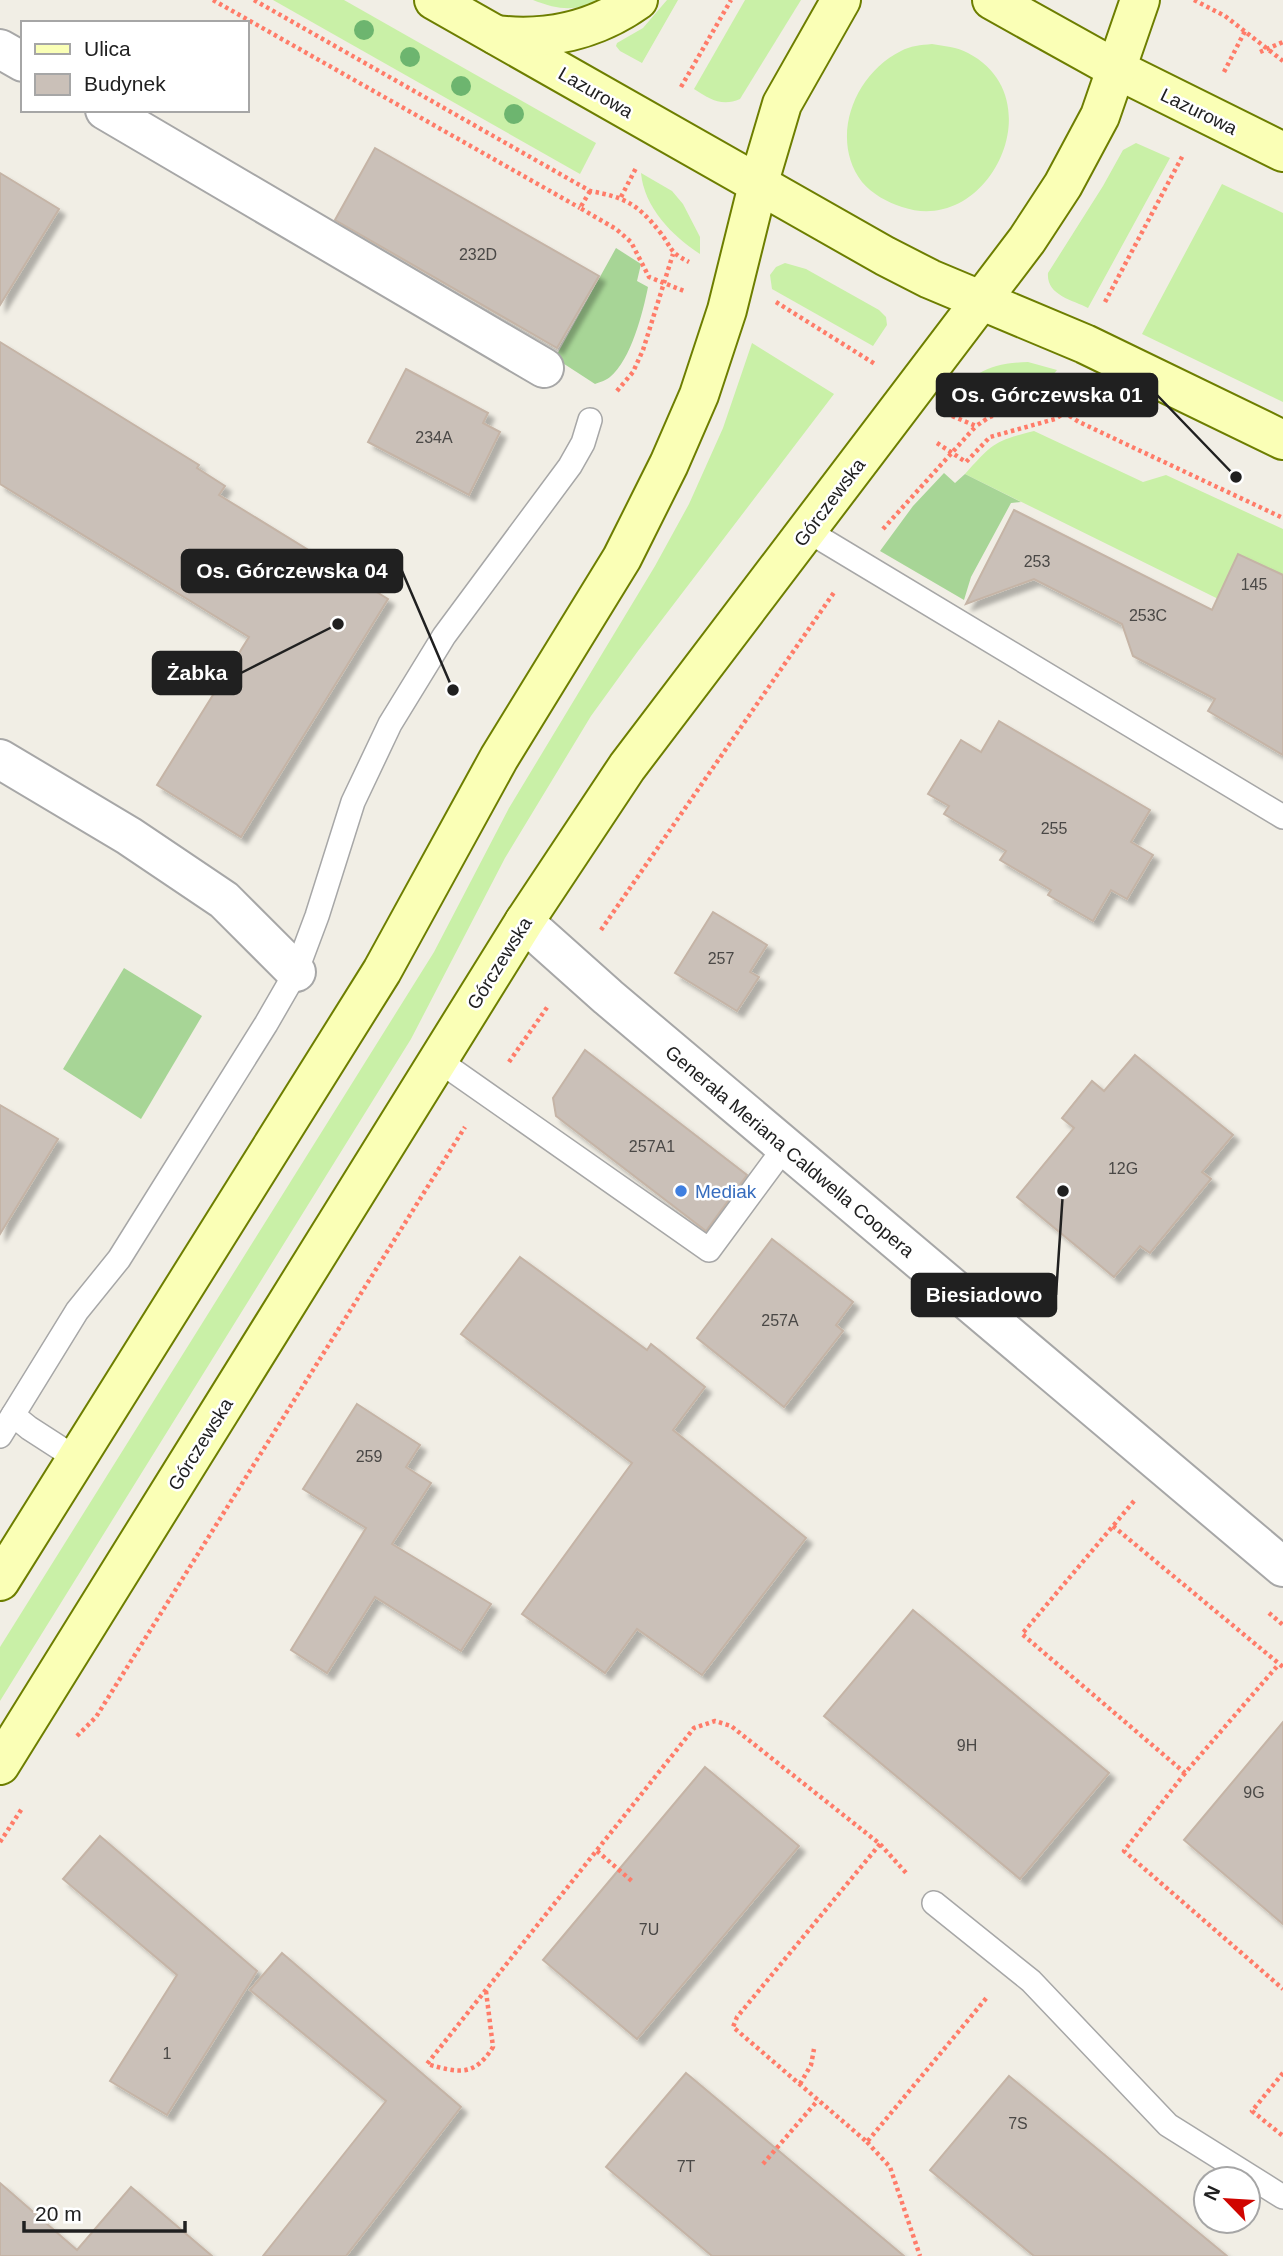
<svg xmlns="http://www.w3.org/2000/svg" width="1283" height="2256" viewBox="0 0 1283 2256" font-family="Arial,sans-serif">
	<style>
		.grass { fill: #c9f0a7 }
		.forest { fill: #a7d596 }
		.building { fill: #cac0b8; stroke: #c5b4a6; stroke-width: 2; filter: url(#shadow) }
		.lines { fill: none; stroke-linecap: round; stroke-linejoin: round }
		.lane-casing { stroke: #a7a7a7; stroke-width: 26 }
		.street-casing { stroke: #a7a7a7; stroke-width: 42 }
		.secondary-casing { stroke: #6d7e00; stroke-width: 42 }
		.path { stroke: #ff7c69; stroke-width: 4.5; stroke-dasharray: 3.5 3.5; stroke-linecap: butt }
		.lane { stroke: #fff; stroke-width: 23 }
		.street { stroke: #fff; stroke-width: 38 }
		.secondary { stroke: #faffb6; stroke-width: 38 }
		.tree { fill: #6db56f }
		.shop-dot { fill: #3f7fe0; stroke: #fff; stroke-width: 2.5 }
		.labels { text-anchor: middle; stroke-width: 5; stroke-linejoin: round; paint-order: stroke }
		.number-label { font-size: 16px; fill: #4a4846 }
		.street-label { font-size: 19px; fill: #202020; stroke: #fff }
		.shop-label { font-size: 19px; fill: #366cbe; stroke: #fff; text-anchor: start }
		.leader { fill: none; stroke: #202020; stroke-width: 2.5 }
		.callout-dot { fill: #202020; stroke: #fff; stroke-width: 2.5 }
		.callout { fill: #202020; stroke: #202020; stroke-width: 2.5 }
		.callout-label { font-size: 21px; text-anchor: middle; font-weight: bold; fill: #fff }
	</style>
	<defs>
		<filter id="shadow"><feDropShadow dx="6" dy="6" stdDeviation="2" flood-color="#0004"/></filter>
	</defs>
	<rect width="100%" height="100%" fill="#f1eee5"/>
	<g class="grass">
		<polygon points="273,0 344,0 596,143 580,174"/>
		<path d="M533,0H603C575,11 561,11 533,0Z"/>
		<polygon points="667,0 678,0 642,63 620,51 616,46 617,43 643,28"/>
		<path d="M745,0H801L740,99C722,107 709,99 694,89Z"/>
		<path d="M932,44C944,46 957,47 968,53C1055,98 989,237 902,207C887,202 872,194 862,182C829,139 854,74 901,51C910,46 921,45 932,44Z"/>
		<path d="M1136,143L1170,158L1088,308C1072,300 1046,295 1048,273L1103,186L1123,150Z"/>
		<path d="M641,173L672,191L683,204L700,237V254C672,236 644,207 641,173Z"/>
		<polygon points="1222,184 1283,213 1283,402 1142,334"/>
		<polygon points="785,263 806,269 879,310 886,317 887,325 873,346 772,289 770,275 776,267"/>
		<polygon points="752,343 834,394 638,651 591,716 505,858 411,1039 0,1701 0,1647 434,952 509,808 655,566 689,504 723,428"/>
		<path d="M1028,362L1057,370C1051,377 1045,385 1037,390C1013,405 975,412 948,403C971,373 989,363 1028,362Z"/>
		<path d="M1034,431L1143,482L1166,475L1283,529V631L965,474C992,444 994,441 1034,431Z"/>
	</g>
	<g class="forest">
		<path d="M616,248L641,264L637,281L648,287C643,312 631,360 610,377C607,380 600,382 595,384L555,358Z"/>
		<polygon points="944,473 955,483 965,474 1021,502 1011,503 971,577 964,600 880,551 913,506"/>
		<polygon points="124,968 202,1016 141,1119 63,1069"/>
	</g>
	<g class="building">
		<polygon points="375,148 599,276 557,348 335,220"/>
		<polygon points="0,173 59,209 0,305"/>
		<polygon points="0,342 199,465 197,468 225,486 219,495 388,599 241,837 157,785 249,637 0,484"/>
		<polygon points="406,369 488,413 483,423 500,432 469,495 368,442"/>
		<polygon points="1014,510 1212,610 1238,554 1283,575 1283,755 1208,711 1215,699 1133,656 1122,624 1034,579 966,604"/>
		<polygon points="999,721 1150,810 1131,842 1153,855 1127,899 1111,890 1093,921 1048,895 1051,890 1000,860 1006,851 944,814 949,806 928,794 961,740 981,752"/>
		<polygon points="713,912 767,945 750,972 759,977 737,1011 675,973"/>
		<polygon points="585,1050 747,1175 706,1231 556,1116 553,1098"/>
		<polygon points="1135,1055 1233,1135 1202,1172 1211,1179 1150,1253 1140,1246 1114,1277 1017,1197 1074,1128 1062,1118 1092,1081 1104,1091"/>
		<polygon points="0,1105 58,1139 0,1234"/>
		<polygon points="772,1239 853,1302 836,1325 843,1331 784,1407 697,1338"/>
		<polygon points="520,1257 647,1350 651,1344 705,1387 673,1430 806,1538 702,1675 637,1629 605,1673 522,1614 632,1463 461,1334"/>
		<polygon points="357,1404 420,1445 406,1467 431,1483 392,1544 491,1604 461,1651 375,1597 327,1673 291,1650 366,1528 303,1489"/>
		<polygon points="913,1610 1109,1773 1020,1879 824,1716"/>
		<polygon points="1283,1722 1283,1924 1184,1840"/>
		<polygon points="705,1767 799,1846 637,2039 543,1960"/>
		<polygon points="100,1836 257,1971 167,2115 110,2081 177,1975 63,1879"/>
		<polygon points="282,1953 461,2107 346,2256 263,2256 386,2101 250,1990"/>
		<polygon points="686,2073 792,2162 904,2256 712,2256 606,2167"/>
		<polygon points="1009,2076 1227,2256 1034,2256 930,2170"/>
		<polygon points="0,2183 77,2250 131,2187 212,2256 0,2256"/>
	</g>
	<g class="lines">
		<defs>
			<g id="lane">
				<polyline points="808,531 1283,817"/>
				<polyline points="438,1060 709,1250 785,1147"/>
				<polyline points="13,1415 29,1428 77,1459"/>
				<polyline points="0,1436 77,1311 119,1259 266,1024 296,972 317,916 353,802 390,724 444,636 570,466 583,443 590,420"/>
				<polyline points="934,1903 1031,1981 1168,2125 1283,2197"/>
			</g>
			<g id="street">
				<polyline points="0,49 23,62"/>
				<polyline points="105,110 544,368"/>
				<polyline points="0,759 129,836 224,900 296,972"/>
				<polyline points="524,922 608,997 1283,1567"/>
			</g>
			<g id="secondary">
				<polyline points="434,0 885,256 930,279 1085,344 1283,440"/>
				<polyline points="992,0 1116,69 1283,152"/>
				<path d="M496,35C547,41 596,30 638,0"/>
				<polyline points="0,1581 382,971 499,758 622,558 669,464 699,395 727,310 758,185 782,104 841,0"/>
				<polyline points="0,1765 524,922 627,767 1027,240 1063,185 1100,116 1140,0"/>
			</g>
		</defs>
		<use href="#lane" class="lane-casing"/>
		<use href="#street" class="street-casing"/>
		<use href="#secondary" class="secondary-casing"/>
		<g class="path">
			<polyline points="213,0 580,208"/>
			<path d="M254,0L590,191C623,197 637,203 659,231C673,248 667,251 689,262"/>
			<polyline points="1194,0 1225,16 1283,61"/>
			<polyline points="1260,52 1283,42"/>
			<polyline points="1224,72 1245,31"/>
			<polyline points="681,87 731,0"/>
			<polyline points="590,191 580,208 616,229 631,242 649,277 684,291"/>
			<polyline points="621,197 636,168"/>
			<polyline points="776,302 875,364"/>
			<polyline points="1105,302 1183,155"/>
			<polyline points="617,391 633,372 643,350 673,254"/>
			<polyline points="1051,395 1065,413 1079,422 1283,518"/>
			<path d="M952,416L976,426C981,423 986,419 990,417C1015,406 1044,409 1062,384"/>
			<polyline points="937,443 966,462 990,437 1055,419 1089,397"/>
			<polyline points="883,529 976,426"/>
			<polyline points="601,930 835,591"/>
			<polyline points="509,1062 548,1006"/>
			<polyline points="1134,1501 1022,1634 1185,1773 1279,1664"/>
			<polyline points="1113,1526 1283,1667"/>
			<polyline points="1269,1613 1283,1625"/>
			<polyline points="77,1736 96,1717 465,1127"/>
			<polyline points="1185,1773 1124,1851 1283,1989"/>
			<polyline points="0,1842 23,1807"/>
			<polyline points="880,1844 737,2017 733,2027 867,2142 988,1996"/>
			<polyline points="597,1851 633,1882"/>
			<path d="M486,1991L493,2047C474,2077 459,2073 427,2064L694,1728L715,1721L731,1726L880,1844L907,1874"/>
			<polyline points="1283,2073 1252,2111 1283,2136"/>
			<polyline points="800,2084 811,2065 814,2049"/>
			<polyline points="867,2142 890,2167 920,2256"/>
			<polyline points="763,2164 818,2100"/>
		</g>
		<use href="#lane" class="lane"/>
		<use href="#street" class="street"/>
		<use href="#secondary" class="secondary"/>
	</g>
	<g class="tree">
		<circle cx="364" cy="30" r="10"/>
		<circle cx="410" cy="57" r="10"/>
		<circle cx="461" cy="86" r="10"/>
		<circle cx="514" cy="114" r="10"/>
	</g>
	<circle class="shop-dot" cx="681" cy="1191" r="7"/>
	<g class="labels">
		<g class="number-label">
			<text x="478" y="260">232D</text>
			<text x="434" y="443">234A</text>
			<text x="1037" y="567">253</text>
			<text x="1254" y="590">145</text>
			<text x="1148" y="621">253C</text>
			<text x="1054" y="834">255</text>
			<text x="721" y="964">257</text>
			<text x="652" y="1152">257A1</text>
			<text x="1123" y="1174">12G</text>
			<text x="780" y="1326">257A</text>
			<text x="369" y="1462">259</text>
			<text x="967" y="1751">9H</text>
			<text x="1254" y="1798">9G</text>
			<text x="649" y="1935">7U</text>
			<text x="167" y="2059">1</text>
			<text x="1018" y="2129">7S</text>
			<text x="686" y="2172">7T</text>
		</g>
		<g class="street-label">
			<text transform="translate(596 92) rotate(30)" y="7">Lazurowa</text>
			<text transform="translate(1199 111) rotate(26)" y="7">Lazurowa</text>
			<text transform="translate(829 502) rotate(-53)" y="7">Górczewska</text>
			<text transform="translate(499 963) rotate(-58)" y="7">Górczewska</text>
			<text transform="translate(790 1151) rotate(40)" y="7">Generała Meriana Caldwella Coopera</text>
			<text transform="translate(200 1444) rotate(-58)" y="7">Górczewska</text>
		</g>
		<g class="shop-label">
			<text x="695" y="1198">Mediak</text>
		</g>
	</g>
	<path class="leader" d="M1236 477L1157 395M453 690L402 571M338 624L241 673M1063 1191L1056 1295"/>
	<g class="callout-dot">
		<circle cx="1236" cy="477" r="7"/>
		<circle cx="453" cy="690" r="7"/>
		<circle cx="338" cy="624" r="7"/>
		<circle cx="1063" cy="1191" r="7"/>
	</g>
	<g class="callout">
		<rect x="937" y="374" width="220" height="42" rx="7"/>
		<rect x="182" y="550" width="220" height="42" rx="7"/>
		<rect x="153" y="652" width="88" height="42" rx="7"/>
		<rect x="912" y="1274" width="144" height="42" rx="7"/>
	</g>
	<g class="callout-label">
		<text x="1047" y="402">Os. Górczewska 01</text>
		<text x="292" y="578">Os. Górczewska 04</text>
		<text x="197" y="680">Żabka</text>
		<text x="984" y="1302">Biesiadowo</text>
	</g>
	<rect x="21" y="21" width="228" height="91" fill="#ffffff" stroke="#a6a6a6" stroke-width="2"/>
	<rect x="35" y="44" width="35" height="10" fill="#faffb6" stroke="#a6a6a6" stroke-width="2"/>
	<text x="84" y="56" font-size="21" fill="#202020">Ulica</text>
	<rect x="35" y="74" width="35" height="21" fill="#cac0b8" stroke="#a6a6a6" stroke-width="2"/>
	<text x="84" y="91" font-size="21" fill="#202020">Budynek</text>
	<g transform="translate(1227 2200) rotate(295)"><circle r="33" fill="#ffffff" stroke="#a6a6a6" stroke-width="2"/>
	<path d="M0-5L12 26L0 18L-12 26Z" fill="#d00500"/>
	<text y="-10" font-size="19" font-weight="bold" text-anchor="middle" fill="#202020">N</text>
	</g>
	<path d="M24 2221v10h161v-10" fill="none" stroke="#202020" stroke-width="3.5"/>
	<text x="35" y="2221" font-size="21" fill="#202020" stroke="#ffffff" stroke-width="5" paint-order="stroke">20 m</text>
</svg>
